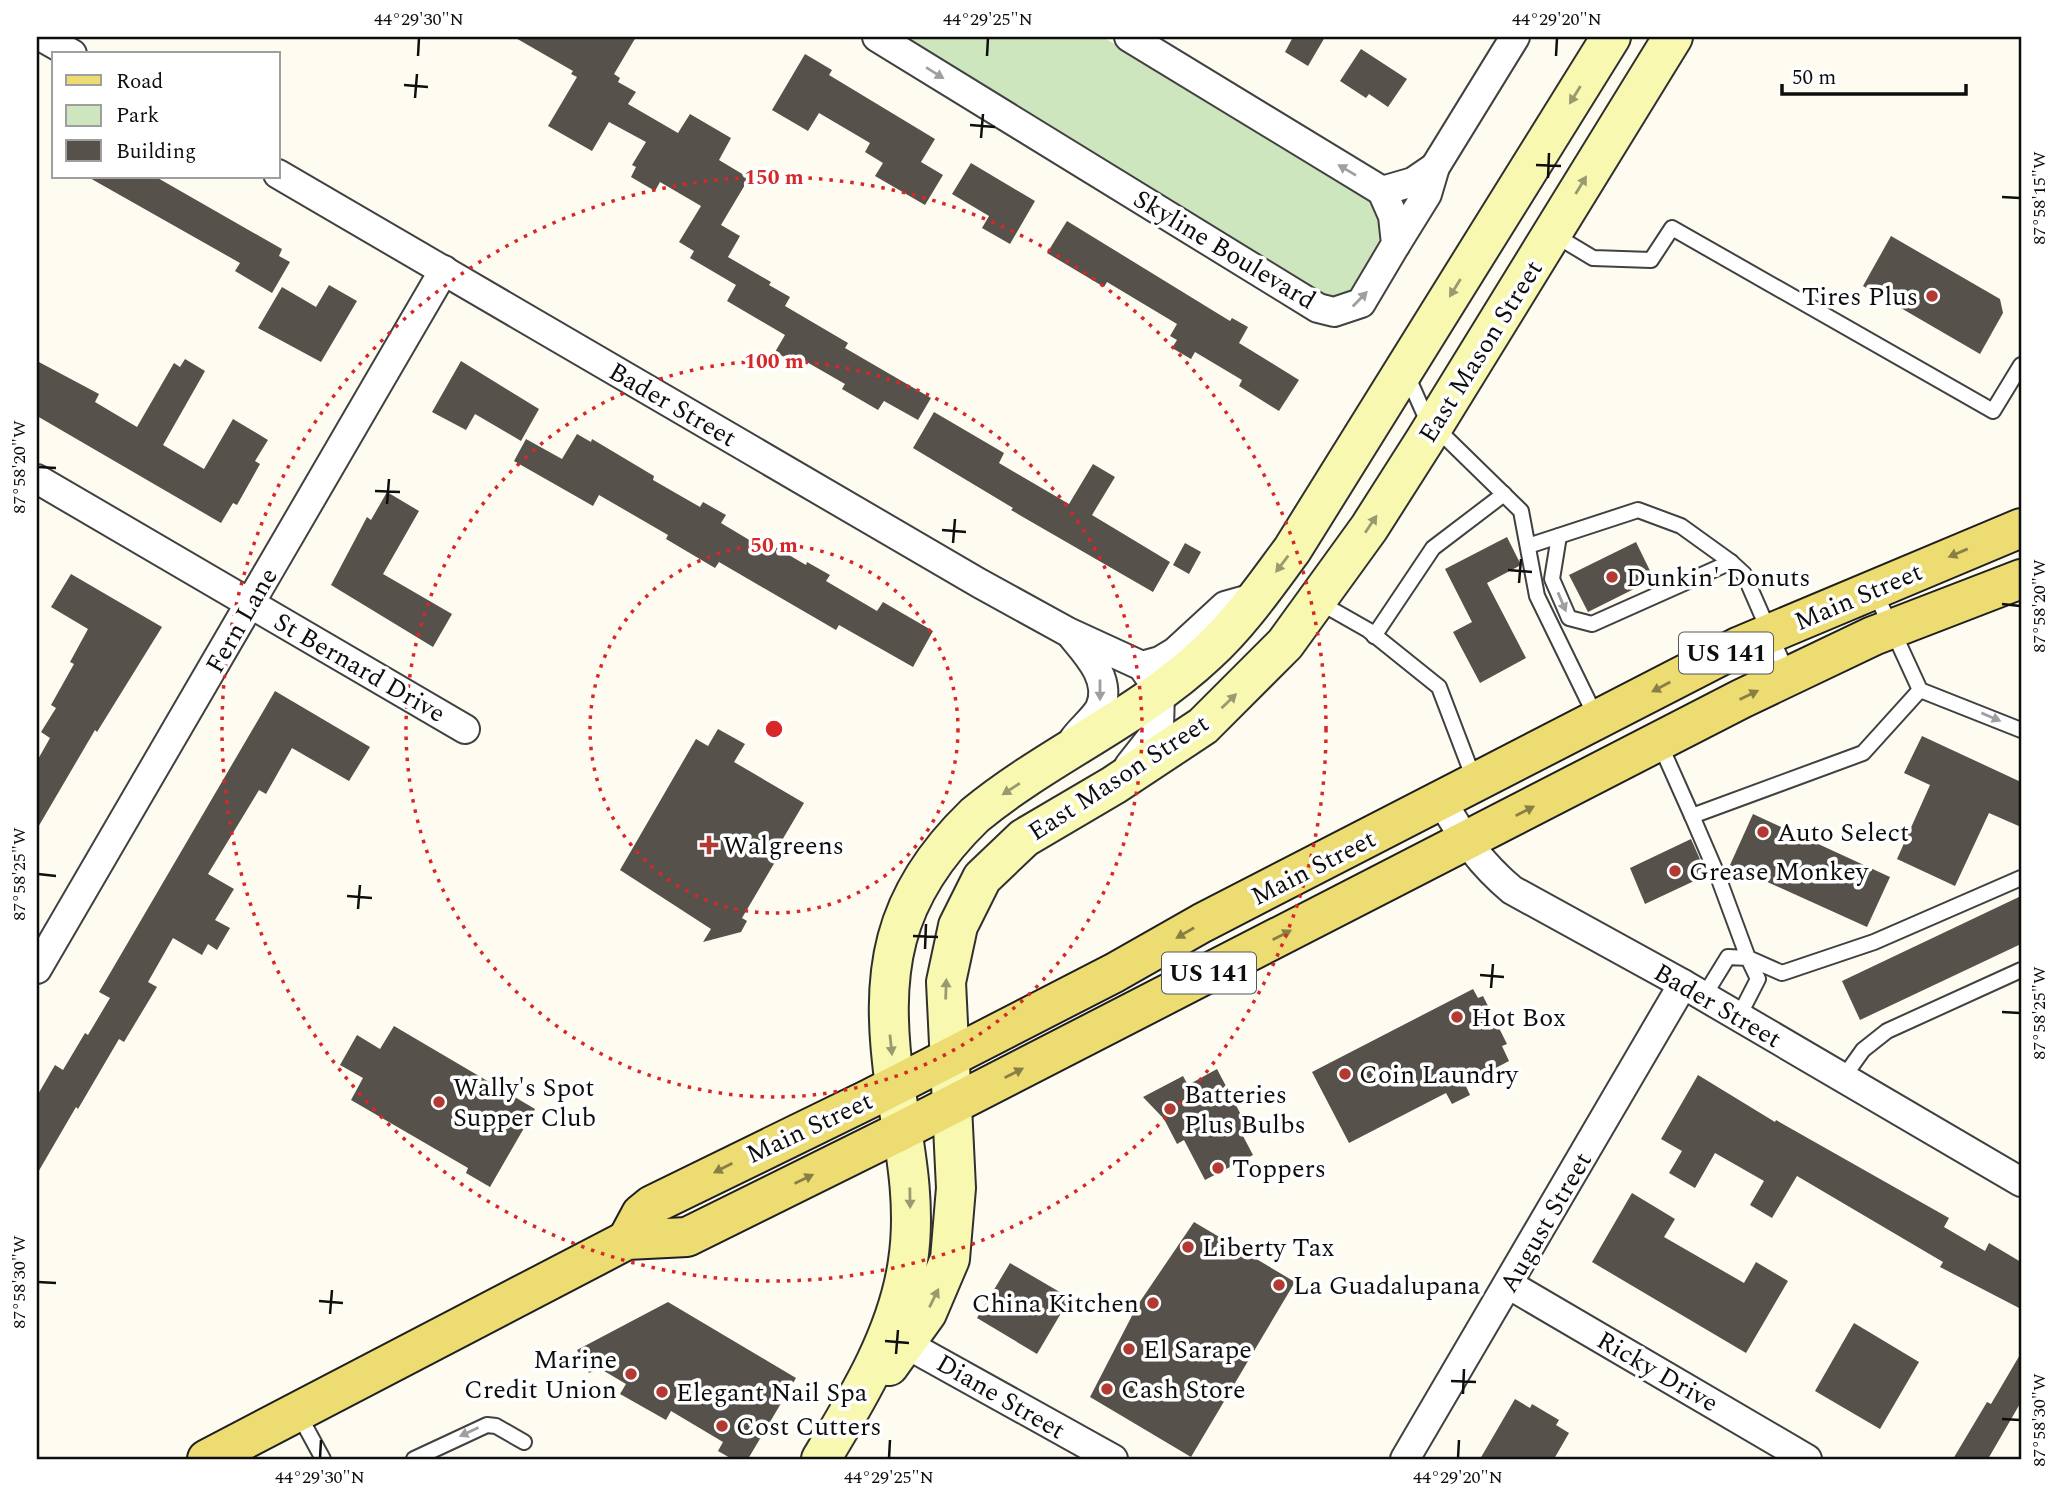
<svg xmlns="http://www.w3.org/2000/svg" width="2058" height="1496" viewBox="0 0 2058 1496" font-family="Spectral,serif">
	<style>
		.green { fill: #cee6bd }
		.building { fill: #56514b }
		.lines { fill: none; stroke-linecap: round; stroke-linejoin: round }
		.lane-casing { stroke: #414141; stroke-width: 18 }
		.street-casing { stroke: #414141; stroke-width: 32 }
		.secondary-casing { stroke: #303030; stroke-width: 42 }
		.primary-casing { stroke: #1f1f1f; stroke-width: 42 }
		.lane { stroke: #fff; stroke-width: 14 }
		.street { stroke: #fff; stroke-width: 28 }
		.secondary { stroke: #f8f8b1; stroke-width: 38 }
		.primary { stroke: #ecdc72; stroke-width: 38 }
		.oneway { fill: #9f9f9f }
		.oneway2 { fill: #9a9a70 }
		.oneway3 { fill: #887f45 }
		.ticks { fill: none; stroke: #0e0e0e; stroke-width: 2.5 }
		.ring { fill: none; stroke: #d62828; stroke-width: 3.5; stroke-dasharray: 3.5 7 }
		.poi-dot { fill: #b23a32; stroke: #fff; stroke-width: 2.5 }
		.labels { text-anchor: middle; stroke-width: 7; stroke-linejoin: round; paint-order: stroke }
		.shield { fill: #fff; stroke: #565656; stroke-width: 2 }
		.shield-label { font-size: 24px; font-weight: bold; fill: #0e0e0e }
		.street-label { font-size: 26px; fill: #0e0e0e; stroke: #fff }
		.poi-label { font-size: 26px; fill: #0e0e0e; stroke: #fff; text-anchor: start }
		.centre { fill: #d62828; stroke: #fff; stroke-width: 3.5 }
		.ring-label { font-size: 21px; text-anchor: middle; font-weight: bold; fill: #d62828; stroke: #fff; stroke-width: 7; stroke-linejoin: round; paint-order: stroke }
		.neatline { fill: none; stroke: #0e0e0e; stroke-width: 2.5 }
		.ticks-label { font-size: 18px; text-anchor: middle; fill: #0e0e0e }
	</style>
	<rect width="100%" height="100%" fill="#fefcf1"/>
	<path class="green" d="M901,37H1103L1366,198C1400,225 1375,284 1343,300L1324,295Z"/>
	<g class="building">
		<polygon points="514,37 636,37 614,74 620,78 618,82 636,92 628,104 678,133 690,114 731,138 719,160 749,178 721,225 740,236 728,257 771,282 769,285 790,297 785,306 848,343 845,348 931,398 918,420 884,401 878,410 842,389 845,384 798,357 795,363 775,352 785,335 727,301 736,285 690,258 694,251 679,242 701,206 660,182 655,191 631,177 636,167 632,165 646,142 609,122 592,151 548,126 577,77 571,74 573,71"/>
		<polygon points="1293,37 1325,37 1308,66 1285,52"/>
		<polygon points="1361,49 1407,79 1388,107 1369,94 1366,98 1340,81"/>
		<polygon points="805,54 832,70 829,75 935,139 921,162 943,175 925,205 875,176 883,163 865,152 870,143 819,113 808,131 772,110"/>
		<polygon points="971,163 1035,201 1010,244 982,228 989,216 952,194"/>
		<polygon points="88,177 156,177 282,249 279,256 290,262 272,293 235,271 240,263"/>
		<polygon points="1067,221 1230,321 1232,318 1248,327 1239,343 1299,380 1279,411 1239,386 1242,380 1195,352 1191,359 1172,348 1177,340 1170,336 1177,324 1107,282 1104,287 1047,253"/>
		<polygon points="1891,236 2000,299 2003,313 1980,354 1863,286"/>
		<polygon points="329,285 357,301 321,362 258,328 282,287 316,307"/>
		<polygon points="185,359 205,371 163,445 204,469 233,419 268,440 255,461 260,464 237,505 233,503 221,523 37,416 37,361 99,394 95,402 137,427 174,363 180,367"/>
		<polygon points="461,361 539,409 521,441 475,414 466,430 432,412"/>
		<polygon points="934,412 1004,453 999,463 1069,504 1093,464 1115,477 1092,515 1170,562 1153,592 1011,510 1013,508 913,448"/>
		<polygon points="577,434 591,442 592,439 654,476 653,480 700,507 703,502 726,515 721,523 756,544 760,538 806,565 807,562 830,575 826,581 877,611 883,602 933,631 913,667 839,625 836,630 719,562 715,568 666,539 668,535 599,495 593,506 514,461 526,439 562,459"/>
		<polygon points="387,492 419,511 383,574 452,614 433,647 331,585 367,517 371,520"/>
		<polygon points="1507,537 1521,565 1487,583 1526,658 1480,683 1453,632 1472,622 1445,569"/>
		<polygon points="1636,542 1654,579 1588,612 1569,575"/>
		<polygon points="1185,543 1201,552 1189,574 1173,565"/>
		<polygon points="71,574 162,627 97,732 95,730 37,829 37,761 50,738 41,732 56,708 51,705 74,664 70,662 88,629 51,607"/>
		<polygon points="275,691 370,747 349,781 292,748 266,794 259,790 208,874 234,889 215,920 230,928 217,950 208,944 202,955 173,938 148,982 157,987 124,1042 119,1039 78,1109 76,1107 37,1174 37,1096 55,1065 63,1070 85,1033 88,1035 110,998 99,992"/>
		<polygon points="718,729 745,744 734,762 804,803 771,859 775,862 742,918 747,921 741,932 703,942 711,929 620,870 696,739 708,746"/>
		<polygon points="1922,736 2021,782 2021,827 1989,813 1955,886 1897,859 1930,785 1904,773"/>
		<polygon points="1753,814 1890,877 1867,927 1730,865"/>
		<polygon points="1691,839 1707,875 1645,904 1630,868"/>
		<polygon points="2021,896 2021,944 1860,1020 1842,981"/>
		<polygon points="1473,989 1478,998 1483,996 1507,1044 1502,1046 1509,1061 1465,1084 1470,1095 1452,1104 1446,1093 1349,1143 1312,1072"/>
		<polygon points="394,1026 535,1109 490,1187 466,1173 468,1168 351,1100 363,1078 340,1065 357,1035 380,1049"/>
		<polygon points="1217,1069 1250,1132 1243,1136 1253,1155 1205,1180 1184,1140 1177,1144 1164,1119 1143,1097 1183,1076 1188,1085"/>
		<polygon points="1698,1075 1775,1122 1776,1120 1949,1218 1944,1227 1985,1251 1989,1243 2021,1262 2021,1309 1940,1267 1943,1262 1797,1176 1772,1218 1750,1205 1764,1181 1715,1153 1695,1188 1669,1173 1682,1151 1661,1139"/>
		<polygon points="1632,1193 1675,1219 1664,1237 1744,1283 1756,1262 1788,1281 1746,1353 1592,1262"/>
		<polygon points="1194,1222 1295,1282 1191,1457 1090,1397 1137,1306"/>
		<polygon points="1010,1263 1070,1298 1037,1354 977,1318"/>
		<polygon points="668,1302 796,1378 748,1459 732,1459 718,1451 723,1442 671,1411 666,1420 620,1394 626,1384 599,1368 589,1373 577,1350"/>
		<polygon points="1854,1323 1919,1362 1880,1429 1815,1391"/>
		<polygon points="2021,1353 2021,1402 1988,1459 1953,1459 1987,1402 1991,1404"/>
		<polygon points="1515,1399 1530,1408 1532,1404 1559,1420 1556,1425 1569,1433 1554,1459 1480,1459"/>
	</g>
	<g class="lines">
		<defs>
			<g id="lane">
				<polyline points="1553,234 1593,258 1651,260 1672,228 1993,411 2021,365"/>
				<polyline points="1407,375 1423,411 1434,426 1521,511 1537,596 1597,719"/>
				<polyline points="1559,536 1552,579 1569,618 1592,624 1731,562"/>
				<polyline points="1528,546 1638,510 1681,526 1731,562 1744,574 1788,675"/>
				<polyline points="1874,590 1920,690 2021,730"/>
				<polyline points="1317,601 1368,630 1439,687 1474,779"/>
				<polyline points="1374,636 1433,548 1504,494"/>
				<polyline points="1659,742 1692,816 1863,753 1920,690"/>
				<polyline points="1692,816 1717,874 1748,958 1782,973 1874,942 2021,878"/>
				<polyline points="1704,996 1728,957 1748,958 1758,979 1739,1016"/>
				<polyline points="1843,1078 1863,1050 1887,1031 2021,970"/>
				<polyline points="298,1413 323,1459"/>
				<polyline points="414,1459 487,1425 496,1426 524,1442"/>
			</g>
			<g id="street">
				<polyline points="42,37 72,54"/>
				<polyline points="877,37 1318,308 1334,312 1361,303 1396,244 1393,216 1382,191 1129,37"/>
				<polyline points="278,174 979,583 1068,632 1142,666 1160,692 1159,728 1129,766"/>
				<polyline points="1382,191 1413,182 1435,167"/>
				<polyline points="1396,244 1427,194 1435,167 1515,37"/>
				<polyline points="37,479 465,729"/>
				<path d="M1073,637C1089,656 1112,681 1100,708C1095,718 1081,729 1074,739"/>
				<polyline points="1142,666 1160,661 1175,652 1225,606 1257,597"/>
				<path d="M1442,801C1462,837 1481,864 1512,890L1683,984L2021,1182"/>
				<polyline points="37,969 444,270"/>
				<polyline points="1508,1284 1807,1459"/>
				<polyline points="890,1335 1113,1459"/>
				<polyline points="1405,1459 1683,984"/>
			</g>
			<g id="secondary">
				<polyline points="889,1366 927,1313 950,1259 956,1188 946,982 958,926 982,878 1024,838 1114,785 1203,726 1285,644 1369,528 1425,440 1673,37"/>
				<path d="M821,1459C858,1398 898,1333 908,1261C917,1202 904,1144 895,1086C879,973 890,897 975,815C1048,755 1138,718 1207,653C1240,623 1266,585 1292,550L1611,37"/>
			</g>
			<g id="primary">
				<polyline points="627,1240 641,1214 652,1205 869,1099 1114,973 1202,923 1740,646 2021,528"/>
				<polyline points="207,1459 627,1240 687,1237 903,1130 1741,699 1873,636 2021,579"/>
			</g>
		</defs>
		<use href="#lane" class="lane-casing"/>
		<use href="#street" class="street-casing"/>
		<use href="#secondary" class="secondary-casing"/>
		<use href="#primary" class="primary-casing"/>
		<use href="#lane" class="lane"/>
		<use href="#street" class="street"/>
		<use href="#secondary" class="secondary"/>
		<use href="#primary" class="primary"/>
	</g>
	<defs><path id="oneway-solid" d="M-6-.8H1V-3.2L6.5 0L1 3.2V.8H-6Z" transform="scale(1.75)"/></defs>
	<g class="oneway">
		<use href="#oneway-solid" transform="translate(935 73) rotate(32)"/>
		<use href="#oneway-solid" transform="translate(1347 170) rotate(-149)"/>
		<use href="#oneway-solid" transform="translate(1360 299) rotate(-46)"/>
		<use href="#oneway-solid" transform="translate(1562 602) rotate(67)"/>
		<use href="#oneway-solid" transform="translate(1100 690) rotate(90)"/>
		<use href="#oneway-solid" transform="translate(1991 717) rotate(23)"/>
		<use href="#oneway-solid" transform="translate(469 1432) rotate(155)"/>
	</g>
	<g class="oneway2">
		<use href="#oneway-solid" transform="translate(1575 95) rotate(122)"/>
		<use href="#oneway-solid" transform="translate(1581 185) rotate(-59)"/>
		<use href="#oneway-solid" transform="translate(1455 288) rotate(122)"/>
		<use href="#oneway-solid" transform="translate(1371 524) rotate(-56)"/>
		<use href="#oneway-solid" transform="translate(1282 564) rotate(127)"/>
		<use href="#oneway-solid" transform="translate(1229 701) rotate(-44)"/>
		<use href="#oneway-solid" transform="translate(1011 789) rotate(147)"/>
		<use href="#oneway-solid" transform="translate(946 989) rotate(-88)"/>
		<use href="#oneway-solid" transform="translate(891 1045) rotate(84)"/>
		<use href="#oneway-solid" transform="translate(910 1198) rotate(89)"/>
		<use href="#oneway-solid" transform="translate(934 1298) rotate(-64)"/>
	</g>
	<g class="oneway3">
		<use href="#oneway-solid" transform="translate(1958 553) rotate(157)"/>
		<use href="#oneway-solid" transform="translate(1661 687) rotate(152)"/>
		<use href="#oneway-solid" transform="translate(1749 695) rotate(-26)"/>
		<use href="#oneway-solid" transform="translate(1525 811) rotate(-27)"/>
		<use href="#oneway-solid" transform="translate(1185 933) rotate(150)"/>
		<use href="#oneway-solid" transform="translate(1282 935) rotate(-27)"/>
		<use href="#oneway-solid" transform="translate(1014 1073) rotate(-27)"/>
		<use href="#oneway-solid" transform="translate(723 1168) rotate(153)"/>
		<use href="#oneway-solid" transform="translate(804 1179) rotate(-26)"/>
	</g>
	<path class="ticks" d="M418,56L419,38M987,56L988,38M1556,56L1557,38M404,85L428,87M415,98L417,74M970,125L995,127M981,138L983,114M1536,165L1561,166M1548,178L1549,153M2002,197L2020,198M38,467L56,468M375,491L400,492M387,504L389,479M942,530L966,532M953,543L955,519M1508,570L1532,572M1519,583L1521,559M2002,604L2020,606M38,874L56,876M347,896L372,898M358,909L360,885M913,936L938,937M925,949L926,924M1480,975L1504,977M1491,988L1493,964M2002,1012L2020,1013M38,1282L56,1283M319,1301L343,1303M330,1314L332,1290M885,1341L909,1343M896,1354L898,1330M1451,1381L1476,1382M1463,1394L1464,1369M2002,1419L2020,1420M320,1458L321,1440M889,1458L890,1440M1458,1458L1459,1440"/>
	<g class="ring">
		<circle cx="774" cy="729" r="184"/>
		<circle cx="774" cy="729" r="368"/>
		<circle cx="774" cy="729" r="552"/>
	</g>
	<g class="poi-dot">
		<circle cx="1932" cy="296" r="7"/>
		<circle cx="1612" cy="577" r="7"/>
		<circle cx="1763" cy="832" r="7"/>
		<path d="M705.5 834.5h7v7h7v7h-7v7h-7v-7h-7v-7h7z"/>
		<circle cx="1675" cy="871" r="7"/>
		<circle cx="1457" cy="1017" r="7"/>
		<circle cx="1345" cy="1074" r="7"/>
		<circle cx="439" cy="1102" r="7"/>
		<circle cx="1170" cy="1109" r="7"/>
		<circle cx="1218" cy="1168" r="7"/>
		<circle cx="1188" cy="1247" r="7"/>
		<circle cx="1279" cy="1285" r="7"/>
		<circle cx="1153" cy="1303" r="7"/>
		<circle cx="1129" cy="1349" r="7"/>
		<circle cx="631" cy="1374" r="7"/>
		<circle cx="1107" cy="1389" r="7"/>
		<circle cx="662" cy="1392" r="7"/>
		<circle cx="722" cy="1426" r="7"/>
	</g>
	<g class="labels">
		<g class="shield">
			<rect x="1679" y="632.5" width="94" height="41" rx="5"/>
			<rect x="1162" y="952.5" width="94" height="41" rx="5"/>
		</g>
		<g class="shield-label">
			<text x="1726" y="661">US 141</text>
			<text x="1209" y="981">US 141</text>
		</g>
		<g class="street-label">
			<text transform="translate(1225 249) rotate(31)" y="9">Skyline Boulevard</text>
			<text transform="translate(1480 351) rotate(-58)" y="9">East Mason Street</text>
			<text transform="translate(673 404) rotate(30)" y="9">Bader Street</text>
			<text transform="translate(1858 596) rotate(-23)" y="9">Main Street</text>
			<text transform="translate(241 620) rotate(-60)" y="9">Fern Lane</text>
			<text transform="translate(360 667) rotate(30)" y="9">St Bernard Drive</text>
			<text transform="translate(1118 777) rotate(-33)" y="9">East Mason Street</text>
			<text transform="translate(1313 867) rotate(-27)" y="9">Main Street</text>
			<text transform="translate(1718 1005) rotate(30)" y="9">Bader Street</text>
			<text transform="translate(809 1127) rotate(-25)" y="9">Main Street</text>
			<text transform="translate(1545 1222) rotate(-60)" y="9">August Street</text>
			<text transform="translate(1658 1371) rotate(30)" y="9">Ricky Drive</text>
			<text transform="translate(1001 1396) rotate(30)" y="9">Diane Street</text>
		</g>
		<g class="poi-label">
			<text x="1918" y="305" text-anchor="end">Tires Plus</text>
			<text x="1626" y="586">Dunkin' Donuts</text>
			<text x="1777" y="841">Auto Select</text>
			<text x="723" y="854">Walgreens</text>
			<text x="1689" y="880">Grease Monkey</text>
			<text x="1471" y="1026">Hot Box</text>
			<text x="1359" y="1083">Coin Laundry</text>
			<text x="453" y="1096">Wally's Spot<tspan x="453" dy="30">Supper Club</tspan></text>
			<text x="1184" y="1103">Batteries<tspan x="1184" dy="30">Plus Bulbs</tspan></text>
			<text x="1232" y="1177">Toppers</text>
			<text x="1202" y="1256">Liberty Tax</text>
			<text x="1293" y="1294">La Guadalupana</text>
			<text x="1139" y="1312" text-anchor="end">China Kitchen</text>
			<text x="1143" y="1358">El Sarape</text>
			<text x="617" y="1368" text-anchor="end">Marine<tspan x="617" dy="30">Credit Union</tspan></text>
			<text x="1121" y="1398">Cash Store</text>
			<text x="676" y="1401">Elegant Nail Spa</text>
			<text x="736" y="1435">Cost Cutters</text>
		</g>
	</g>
	<circle cx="774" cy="729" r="10" class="centre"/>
	<g class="ring-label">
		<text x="774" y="184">150 m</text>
		<text x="774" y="368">100 m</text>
		<text x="774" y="552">50 m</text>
	</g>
	<rect width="2058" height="1496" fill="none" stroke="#ffffff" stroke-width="77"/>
	<rect x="52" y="52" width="228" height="126" fill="#ffffff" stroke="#9f9f9f" stroke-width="2"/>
	<rect x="66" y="75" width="35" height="10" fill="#ecdc72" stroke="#9f9f9f" stroke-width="2"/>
	<text x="116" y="88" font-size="21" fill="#0e0e0e">Road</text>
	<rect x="66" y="105" width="35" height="21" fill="#cee6bd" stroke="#9f9f9f" stroke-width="2"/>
	<text x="116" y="122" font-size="21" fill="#0e0e0e">Park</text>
	<rect x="66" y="140" width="35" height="21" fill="#56514b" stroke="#9f9f9f" stroke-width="2"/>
	<text x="116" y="158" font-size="21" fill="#0e0e0e">Building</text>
	<path d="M1782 84v10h184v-10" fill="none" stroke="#0e0e0e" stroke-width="3.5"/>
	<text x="1792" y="84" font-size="21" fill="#0e0e0e" stroke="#ffffff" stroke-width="5" paint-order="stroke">50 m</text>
	<rect x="38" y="38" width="1982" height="1420" class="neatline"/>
	<g class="ticks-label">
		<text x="419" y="25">44°29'30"N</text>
		<text x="988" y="25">44°29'25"N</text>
		<text x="1557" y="25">44°29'20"N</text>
		<text transform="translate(2039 198) rotate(-90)" y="6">87°58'15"W</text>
		<text transform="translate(19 467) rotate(-90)" y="6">87°58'20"W</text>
		<text transform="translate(2039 606) rotate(-90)" y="6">87°58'20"W</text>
		<text transform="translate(19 874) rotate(-90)" y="6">87°58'25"W</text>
		<text transform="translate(2039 1013) rotate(-90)" y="6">87°58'25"W</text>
		<text transform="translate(19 1282) rotate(-90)" y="6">87°58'30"W</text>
		<text transform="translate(2039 1420) rotate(-90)" y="6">87°58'30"W</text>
		<text x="320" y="1483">44°29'30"N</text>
		<text x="889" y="1483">44°29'25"N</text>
		<text x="1458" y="1483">44°29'20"N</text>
	</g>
</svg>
